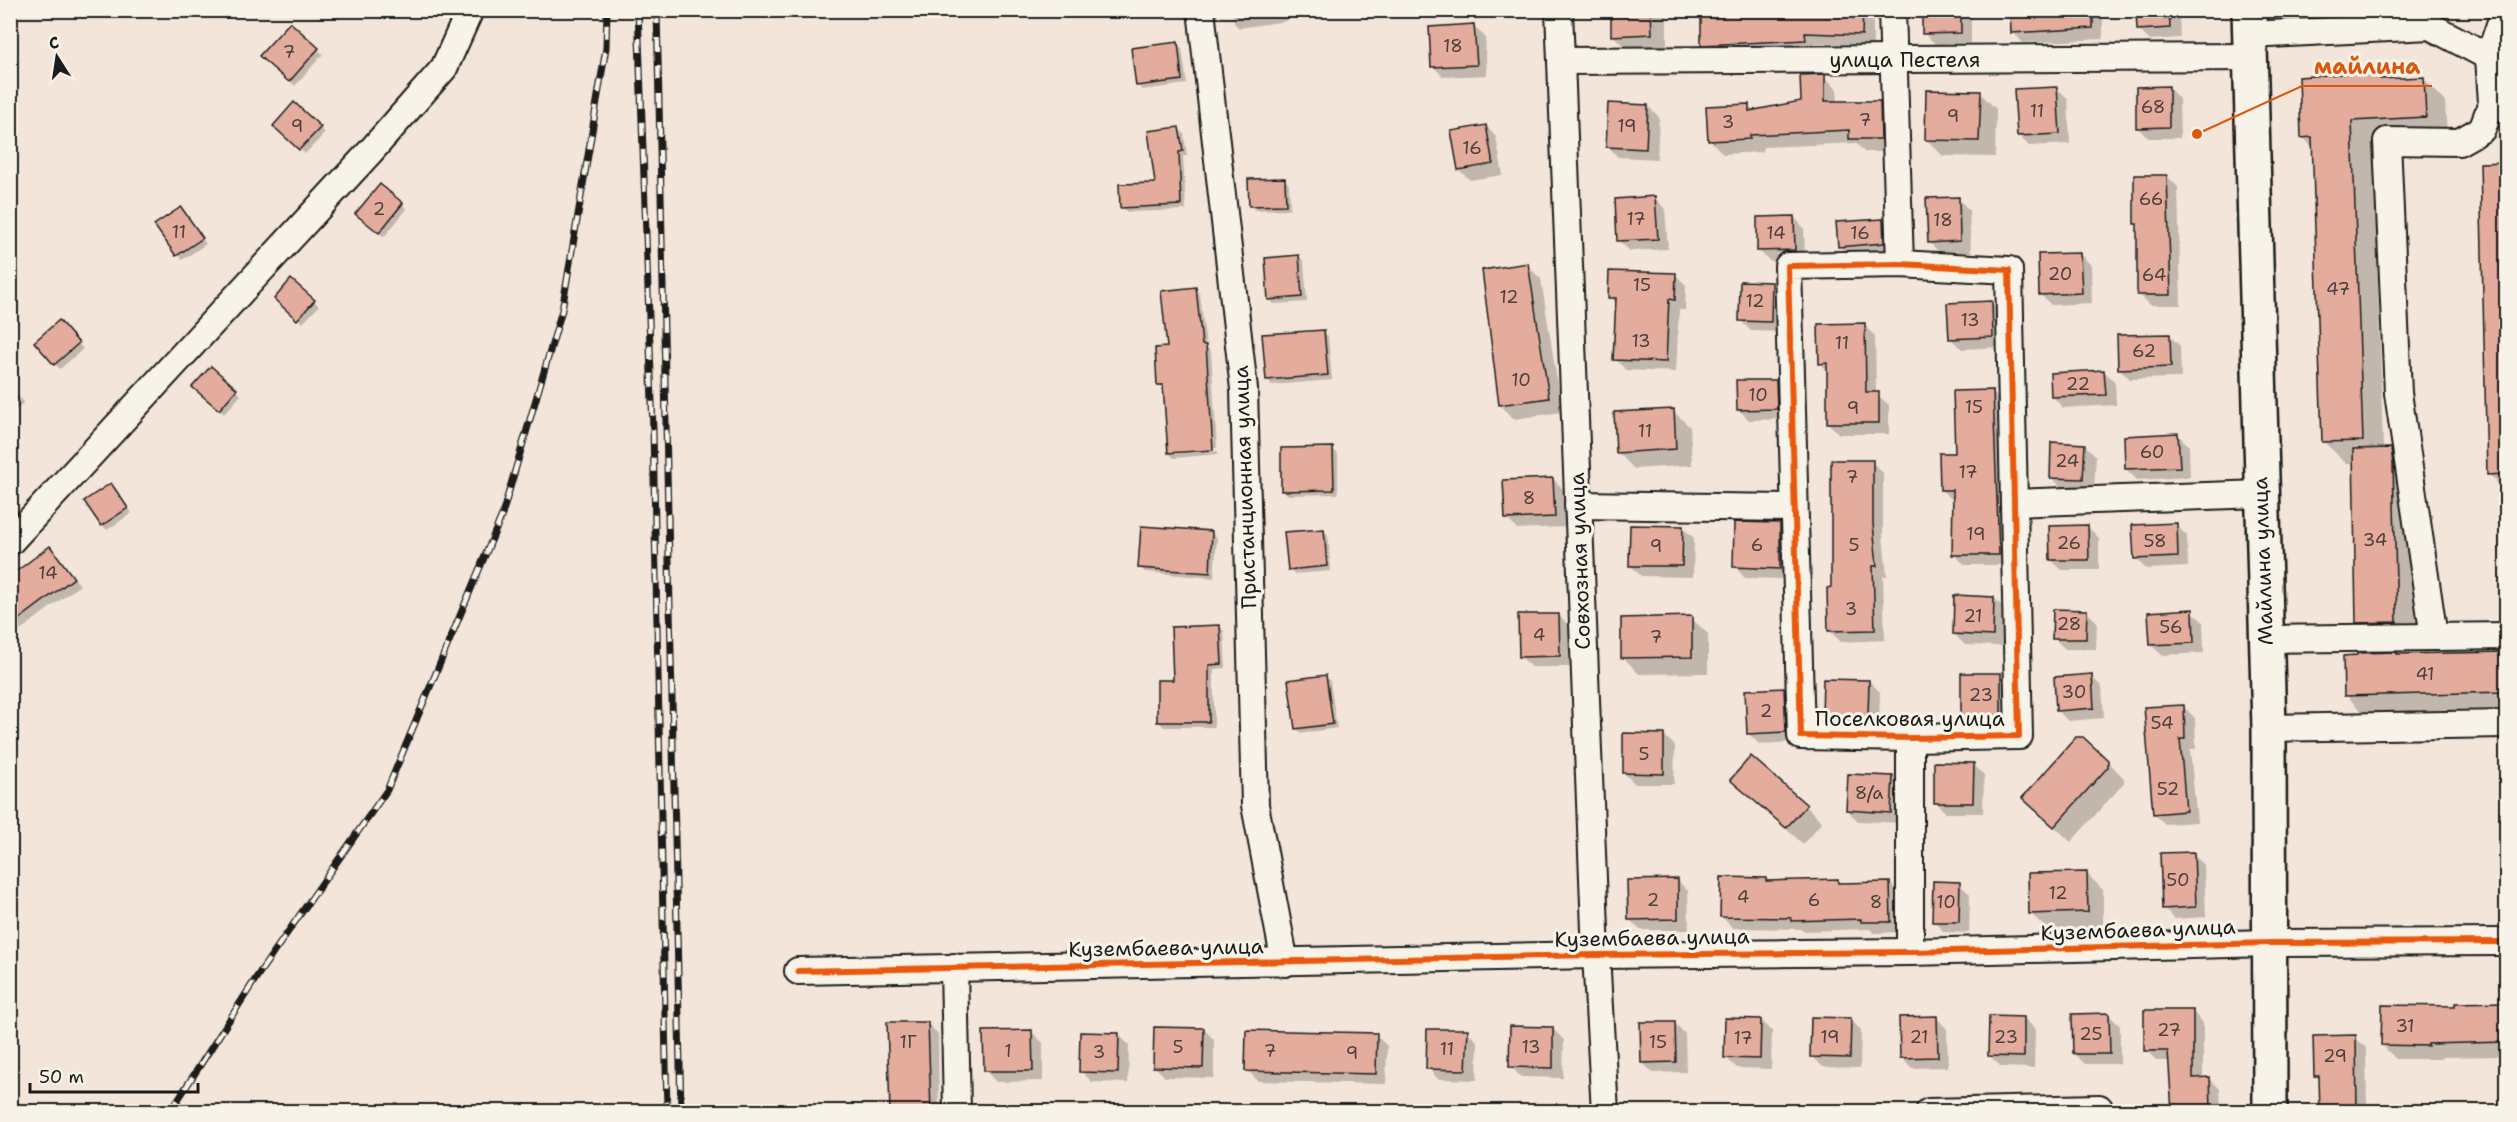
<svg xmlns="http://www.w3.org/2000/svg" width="2517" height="1122" viewBox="0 0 2517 1122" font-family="'Shantell Sans',sans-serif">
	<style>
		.shadow { fill: #0003 }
		.building { fill: #e4ac9c; stroke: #1c1c1c; stroke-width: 1.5 }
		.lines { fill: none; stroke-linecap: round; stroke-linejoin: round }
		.minor-casing { stroke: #1c1c1c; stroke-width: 30 }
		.major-casing { stroke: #1c1c1c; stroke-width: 38 }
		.minor { stroke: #f7f3e8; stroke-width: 26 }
		.major { stroke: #f7f3e8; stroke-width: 33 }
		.rail-casing { stroke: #1c1c1c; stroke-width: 7 }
		.rail { stroke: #f7f3e8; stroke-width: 4.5; stroke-dasharray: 14; stroke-linecap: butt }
		.cycleway-casing { stroke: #f7f3e8; stroke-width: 10 }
		.cycleway { stroke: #e8590c; stroke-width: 6 }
		.labels { text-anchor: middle; stroke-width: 6; stroke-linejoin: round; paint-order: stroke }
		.number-label { font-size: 18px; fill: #4e403c }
		.street-label { font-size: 21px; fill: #1c1c1c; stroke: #f7f3e8 }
		.leader { fill: none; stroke: #de560d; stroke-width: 2 }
		.callout-dot { fill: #de560d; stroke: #f7f3e8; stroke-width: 2 }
		.callout-label { font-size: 22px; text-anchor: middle; font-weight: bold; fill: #de560d; stroke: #f7f3e8; stroke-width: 6; stroke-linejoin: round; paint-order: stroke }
	</style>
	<rect width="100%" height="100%" fill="#f3e5d9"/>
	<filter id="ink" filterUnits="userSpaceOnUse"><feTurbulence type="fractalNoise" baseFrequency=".0167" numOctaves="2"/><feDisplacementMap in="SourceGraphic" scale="12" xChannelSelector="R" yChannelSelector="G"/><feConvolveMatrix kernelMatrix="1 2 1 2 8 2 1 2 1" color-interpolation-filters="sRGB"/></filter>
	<g filter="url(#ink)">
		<g class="shadow">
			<polygon points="1121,10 1153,10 1153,12 1124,14"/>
			<polygon points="1233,10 1285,10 1286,21 1239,28 1234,23"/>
			<polygon points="1612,10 1667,10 1667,50 1629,52 1613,35"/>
			<polygon points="1767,10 1873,10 1873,45 1815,43 1816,50 1714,55 1703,44 1767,13"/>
			<polygon points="1923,10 1968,10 1971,13 1971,43 1935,44 1924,33"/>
			<polygon points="2011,10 2103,10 2103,39 2023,43 2013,32"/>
			<polygon points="2137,10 2179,10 2180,38 2149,40 2138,29"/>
			<polygon points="290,24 323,54 295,86 266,61"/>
			<polygon points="1474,26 1485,37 1487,75 1443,77 1433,66"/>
			<polygon points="1177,43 1182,49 1187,84 1142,90 1137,85"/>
			<polygon points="2379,72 2387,80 2424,79 2445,101 2447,138 2374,142 2383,450 2390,450 2422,481 2424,497 2427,655 2506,654 2506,709 2362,712 2346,695 2389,654 2358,622 2354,463 2346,463 2324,442 2314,149 2303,137"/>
			<polygon points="1824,76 1837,89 1838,103 1879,103 1893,116 1894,152 1864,152 1856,143 1763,147 1763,152 1723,154 1710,140 1748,106 1754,111 1803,102"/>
			<polygon points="2057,88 2068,99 2070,144 2029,146 2018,135"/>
			<polygon points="2169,88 2179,99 2180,138 2148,138 2137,127"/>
			<polygon points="1980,93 1996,109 1995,157 1943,156 1927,140"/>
			<polygon points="294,105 325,133 305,154 275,126"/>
			<polygon points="1648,106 1659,117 1657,159 1618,157 1607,146"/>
			<polygon points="1486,126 1496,137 1503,175 1470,180 1459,170"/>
			<polygon points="1179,129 1184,134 1187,156 1183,156 1186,210 1127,212 1122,207 1156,184"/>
			<polygon points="2506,163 2506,492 2489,474 2481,164"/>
			<polygon points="2167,176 2178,187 2181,305 2150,305 2139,294 2139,226 2136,223"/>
			<polygon points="1284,179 1289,184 1290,209 1255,210 1250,205"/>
			<polygon points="380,186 407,209 384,237 362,218"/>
			<polygon points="1655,198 1665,209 1668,249 1630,251 1619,241"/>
			<polygon points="1958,199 1969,210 1971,252 1940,253 1929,242"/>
			<polygon points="181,209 206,244 182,260 156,225"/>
			<polygon points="1794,217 1804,228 1805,260 1770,261 1759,251"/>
			<polygon points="1883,220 1893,231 1895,254 1850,257 1839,246"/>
			<polygon points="2080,254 2091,265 2092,303 2051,305 2040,294"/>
			<polygon points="1299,256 1304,262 1307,302 1274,304 1269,299"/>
			<polygon points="1527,265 1541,279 1562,412 1514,419 1500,405"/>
			<polygon points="1675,274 1686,285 1685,310 1679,310 1676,372 1626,370 1615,359 1617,305 1610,297"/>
			<polygon points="1771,284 1782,294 1781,332 1751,331 1740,320"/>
			<polygon points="1195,289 1200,294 1206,346 1211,352 1217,448 1172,451 1172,454 1218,451 1218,454 1174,458 1169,453 1163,389 1158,384 1169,348"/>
			<polygon points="314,301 319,306 303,323 281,304"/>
			<polygon points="1991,302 2002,313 2004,347 1962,349 1951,339"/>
			<polygon points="1864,325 1875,336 1876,394 1889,405 1889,434 1839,434 1828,423 1828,371 1820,363"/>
			<polygon points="64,327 83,349 60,369 55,364"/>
			<polygon points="1323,331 1328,336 1332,380 1272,385 1267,379"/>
			<polygon points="2169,335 2180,346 2181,378 2130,379 2119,368"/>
			<polygon points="2104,371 2115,382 2116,405 2063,408 2053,397"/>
			<polygon points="1776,381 1786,392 1787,419 1749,420 1738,409"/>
			<polygon points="10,388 24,402 10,416"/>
			<polygon points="236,390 241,395 224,414 199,391"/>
			<polygon points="1992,392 2003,403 2009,565 1965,565 1954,554 1954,501 1941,490 1957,455"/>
			<polygon points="1673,411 1690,427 1692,465 1634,469 1618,452"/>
			<polygon points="2178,435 2189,446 2190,477 2137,480 2126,469"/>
			<polygon points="2085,445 2096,456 2094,489 2062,488 2051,477"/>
			<polygon points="1333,449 1338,454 1338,494 1288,495 1283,490"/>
			<polygon points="1872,462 1883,473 1883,536 1887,576 1883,576 1885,640 1841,642 1830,631 1833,589"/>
			<polygon points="1553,479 1564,490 1565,527 1517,529 1506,518"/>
			<polygon points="111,485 132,513 107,530 102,525"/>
			<polygon points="1779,524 1790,535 1791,579 1745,578 1735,567"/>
			<polygon points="2176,525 2187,536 2188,567 2146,569 2135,558"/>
			<polygon points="2088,527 2099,538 2099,570 2062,570 2051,560"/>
			<polygon points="1683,528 1694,538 1693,577 1641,576 1630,565"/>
			<polygon points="1323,530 1328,535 1331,571 1294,574 1289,569"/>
			<polygon points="1212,533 1217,538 1214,578 1145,572 1140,567"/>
			<polygon points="50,548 80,585 10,638 10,578"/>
			<polygon points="1994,598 2005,609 2003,646 1965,645 1954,634"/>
			<polygon points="2086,611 2097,622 2096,649 2065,649 2054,638"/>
			<polygon points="2192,611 2203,622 2204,653 2162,655 2151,645"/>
			<polygon points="1559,615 1569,626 1570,667 1531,667 1520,656"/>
			<polygon points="1691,618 1708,634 1708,673 1639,674 1623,657"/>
			<polygon points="1219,626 1224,631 1226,668 1214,669 1214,727 1164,727 1159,722 1175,681"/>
			<polygon points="2000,675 2011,685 2011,727 1973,727 1962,716"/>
			<polygon points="1325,676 1330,681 1337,728 1301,733 1296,728"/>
			<polygon points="2091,676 2102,687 2104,718 2068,721 2057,710"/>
			<polygon points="1869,681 1880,692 1879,727 1834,726 1823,715"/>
			<polygon points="1784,689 1795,700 1796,742 1759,744 1748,733"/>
			<polygon points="2184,707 2195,718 2196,749 2190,749 2197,822 2165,824 2154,814"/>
			<polygon points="1664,735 1675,746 1674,784 1635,784 1624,773"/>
			<polygon points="2107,761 2124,778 2124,783 2071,842 2024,798"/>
			<polygon points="1973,764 1984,775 1983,813 1946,813 1935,802"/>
			<polygon points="1892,777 1903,788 1901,823 1858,821 1847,810"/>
			<polygon points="1732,779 1806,806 1822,822 1803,844"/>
			<polygon points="2193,854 2204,865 2206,917 2175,919 2164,908"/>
			<polygon points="2086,873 2103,890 2103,928 2047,929 2030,913"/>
			<polygon points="1766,879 1769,882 1837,881 1840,884 1890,883 1900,894 1901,932 1874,933 1870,929 1803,931 1801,929 1733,928 1722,917"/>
			<polygon points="1677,880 1688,891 1689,930 1640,930 1629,919"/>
			<polygon points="1959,884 1970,894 1969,933 1944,932 1934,921"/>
			<polygon points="2457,1004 2506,1004 2506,1056 2442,1057 2442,1059 2396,1059 2382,1045 2457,1008"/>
			<polygon points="2193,1012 2203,1023 2203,1079 2209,1078 2220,1089 2221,1112 2173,1112 2171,1061 2157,1061 2146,1050"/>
			<polygon points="2109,1015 2120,1026 2120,1064 2085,1064 2074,1054"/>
			<polygon points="1937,1018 1947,1029 1948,1067 1912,1068 1901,1057"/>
			<polygon points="2024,1018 2035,1029 2034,1068 2001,1067 1990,1056"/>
			<polygon points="1850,1019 1861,1030 1860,1068 1823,1067 1812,1057"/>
			<polygon points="1761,1020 1772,1031 1771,1069 1737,1068 1726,1058"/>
			<polygon points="927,1023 938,1034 939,1112 891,1112"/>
			<polygon points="1674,1023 1685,1034 1686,1072 1653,1073 1642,1062"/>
			<polygon points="1204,1029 1214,1040 1214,1078 1165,1077 1154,1066"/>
			<polygon points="1553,1029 1564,1040 1563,1078 1521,1077 1510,1066"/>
			<polygon points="1467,1031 1478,1042 1477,1080 1438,1079 1428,1068"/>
			<polygon points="1032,1032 1043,1043 1043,1081 996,1082 986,1071"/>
			<polygon points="1118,1034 1129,1045 1128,1083 1092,1082 1081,1071"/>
			<polygon points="1376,1035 1387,1046 1386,1084 1258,1081 1247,1070"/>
			<polygon points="2355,1037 2366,1048 2367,1112 2321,1112 2321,1081 2316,1076"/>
		</g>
		<g class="building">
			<polygon points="1611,10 1651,10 1652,34 1611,36"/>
			<polygon points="1863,10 1862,35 1805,33 1806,40 1701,45 1701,12"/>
			<polygon points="1922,10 1961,10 1961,33 1922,34"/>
			<polygon points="2010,10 2093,10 2093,28 2011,33"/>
			<polygon points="2136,10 2169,10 2170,28 2137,30"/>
			<polygon points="290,22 319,48 289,82 259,56"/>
			<polygon points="1474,24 1477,65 1431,67 1429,27"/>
			<polygon points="1178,42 1182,80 1136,86 1131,48"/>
			<polygon points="2380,71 2380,79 2424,77 2426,117 2352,121 2363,441 2322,442 2312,137 2301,138 2299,77"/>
			<polygon points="1825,74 1825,101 1880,101 1881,139 1849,139 1849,130 1750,135 1750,139 1708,141 1706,106 1749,104 1749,111 1801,101 1800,75"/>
			<polygon points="2169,86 2169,127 2136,128 2136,87"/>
			<polygon points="2057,87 2060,134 2017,136 2014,89"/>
			<polygon points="1926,90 1981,91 1979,141 1925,140"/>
			<polygon points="294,102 321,127 299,150 273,126"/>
			<polygon points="1608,103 1648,105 1646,149 1606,147"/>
			<polygon points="1486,125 1493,164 1458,170 1451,131"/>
			<polygon points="1179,127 1183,151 1179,152 1181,205 1120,208 1119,184 1155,183 1148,131"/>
			<polygon points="2506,162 2506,474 2487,475 2480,163"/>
			<polygon points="2134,175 2167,175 2171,295 2137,295 2137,224 2134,224"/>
			<polygon points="1285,178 1286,205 1249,206 1248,179"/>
			<polygon points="380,184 403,203 379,233 355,214"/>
			<polygon points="1655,196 1658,239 1617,241 1615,199"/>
			<polygon points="1959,197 1960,241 1928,243 1926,198"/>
			<polygon points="181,207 203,238 176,256 154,225"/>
			<polygon points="1794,216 1795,250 1757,251 1757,217"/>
			<polygon points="1883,219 1884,243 1838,247 1836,222"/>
			<polygon points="2080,253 2082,293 2039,295 2038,254"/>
			<polygon points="1299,255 1302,297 1268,300 1265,258"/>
			<polygon points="1528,263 1549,398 1499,405 1482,270"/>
			<polygon points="1609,271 1676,273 1675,300 1669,299 1666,362 1613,360 1616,298 1608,298"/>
			<polygon points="291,279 315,300 297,320 274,299"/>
			<polygon points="1740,281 1772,282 1771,322 1739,321"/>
			<polygon points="1196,287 1202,345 1206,345 1213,450 1168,453 1163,385 1157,385 1155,348 1167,347 1161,291"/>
			<polygon points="1992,301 1993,337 1949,339 1947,303"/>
			<polygon points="59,320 79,343 54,365 34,342"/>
			<polygon points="1865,323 1866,392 1879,392 1879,423 1827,423 1827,363 1819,364 1818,324"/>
			<polygon points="1324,330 1328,375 1266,380 1262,334"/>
			<polygon points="2170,334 2171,367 2118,369 2117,335"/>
			<polygon points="211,366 237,389 219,410 192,387"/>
			<polygon points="2104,370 2106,395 2051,397 2050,373"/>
			<polygon points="1736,380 1776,380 1777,409 1737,410"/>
			<polygon points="1993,390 1999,555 1952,555 1953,490 1940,490 1939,453 1955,453 1953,391"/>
			<polygon points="1674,409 1676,449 1616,453 1614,412"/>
			<polygon points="2178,433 2180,467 2125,469 2124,436"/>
			<polygon points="2051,442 2085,444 2083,479 2050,478"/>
			<polygon points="1333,447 1334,490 1281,491 1281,448"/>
			<polygon points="2391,448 2393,464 2397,622 2356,623 2353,449"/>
			<polygon points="1831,460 1873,460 1873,524 1877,566 1873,566 1875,630 1828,631 1827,588 1831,587"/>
			<polygon points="1553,478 1555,517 1505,519 1503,480"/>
			<polygon points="111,483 128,508 101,526 84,501"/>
			<polygon points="1734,522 1780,523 1780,569 1733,567"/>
			<polygon points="2177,523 2178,557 2134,559 2132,525"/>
			<polygon points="1630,525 1683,526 1682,566 1629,566"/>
			<polygon points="2088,525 2089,560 2050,560 2049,526"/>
			<polygon points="1141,526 1212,531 1210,573 1138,568"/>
			<polygon points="1324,529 1327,566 1288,570 1284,532"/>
			<polygon points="50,546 74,578 10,626 10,576"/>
			<polygon points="1954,595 1994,597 1993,636 1953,634"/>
			<polygon points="2053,609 2087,610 2086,639 2052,639"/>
			<polygon points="2193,609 2194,643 2150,645 2148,612"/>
			<polygon points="1518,614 1559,614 1560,656 1519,657"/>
			<polygon points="1692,616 1692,657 1621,658 1621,618"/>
			<polygon points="1220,625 1222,664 1209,665 1209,722 1157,722 1157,680 1173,680 1171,627"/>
			<polygon points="2397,652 2397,654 2506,652 2506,692 2344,696 2343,656 2357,655 2357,653"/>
			<rect x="1961" y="673" width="40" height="44"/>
			<polygon points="2092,674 2094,708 2056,711 2054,677"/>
			<polygon points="1326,675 1333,724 1295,729 1288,680"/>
			<polygon points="1823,679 1869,680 1868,717 1822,716"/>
			<polygon points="1784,688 1786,732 1747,734 1745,690"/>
			<polygon points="2184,705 2185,739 2180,739 2186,811 2153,814 2144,707"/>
			<polygon points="1623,733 1664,734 1664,774 1623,773"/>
			<polygon points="2076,737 2083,737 2108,760 2108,767 2054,827 2022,798"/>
			<polygon points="1751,756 1807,805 1786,828 1730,780"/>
			<polygon points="1934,762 1974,763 1973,803 1934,803"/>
			<polygon points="1848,774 1893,776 1891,813 1846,810"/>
			<polygon points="2194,852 2196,907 2162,909 2160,853"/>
			<polygon points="2087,872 2088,912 2029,914 2028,873"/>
			<polygon points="1721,877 1766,878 1766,881 1838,879 1838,883 1890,882 1891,922 1861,922 1861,919 1791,921 1791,918 1720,917"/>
			<polygon points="1678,879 1678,919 1628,920 1627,880"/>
			<polygon points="1933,881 1960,882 1959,922 1932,922"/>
			<polygon points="2506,1002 2506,1042 2428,1044 2428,1046 2381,1045 2382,1005 2455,1006 2455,1003"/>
			<polygon points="2144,1010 2193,1010 2193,1078 2210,1077 2211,1110 2172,1112 2168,1051 2144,1051"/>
			<polygon points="2109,1013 2110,1054 2073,1054 2072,1014"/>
			<polygon points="1937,1016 1938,1057 1900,1058 1899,1017"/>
			<polygon points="1989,1016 2024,1017 2024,1057 1988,1056"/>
			<polygon points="1811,1017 1851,1018 1850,1058 1810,1057"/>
			<polygon points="1725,1018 1761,1019 1760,1059 1724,1058"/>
			<polygon points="887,1022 928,1022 931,1112 890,1112"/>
			<polygon points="1640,1022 1675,1022 1676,1062 1641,1063"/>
			<polygon points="1510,1026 1553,1027 1553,1068 1509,1067"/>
			<polygon points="1154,1027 1204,1028 1203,1068 1153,1067"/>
			<polygon points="1427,1029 1468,1029 1466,1070 1426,1069"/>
			<polygon points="1032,1030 1033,1071 984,1071 983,1031"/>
			<polygon points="1246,1030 1377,1033 1376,1074 1245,1071"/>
			<polygon points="1080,1032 1119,1033 1118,1073 1079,1072"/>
			<polygon points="2356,1035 2357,1112 2320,1112 2319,1076 2314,1076 2313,1036"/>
		</g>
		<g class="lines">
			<defs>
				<g id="minor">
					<polyline points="1201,10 1244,389 1255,805 1285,963"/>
					<polyline points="1559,10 1596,955 1605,1112"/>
					<polyline points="1892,10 1900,264"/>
					<polyline points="2249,35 2430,26 2489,57 2506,57"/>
					<polyline points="1561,61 2250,57"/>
					<polygon points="1900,264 2009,270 2019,736 1910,738 1801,736 1788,266"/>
					<polyline points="2014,503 2261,494"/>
					<polyline points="1578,505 1793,508"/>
					<polyline points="10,542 370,152 444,68 470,10"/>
					<polyline points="2434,637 2506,636"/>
					<polyline points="2266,639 2434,637 2398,393 2387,141 2459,142 2482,129 2492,103 2489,57 2505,10"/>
					<polyline points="2269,728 2506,724"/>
					<polyline points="1910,952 1910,738"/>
					<polyline points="954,967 957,1112"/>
					<polyline points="798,971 1596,955 1910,952 2270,943 2506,942"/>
					<polyline points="1929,1112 2099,1108 2099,1112"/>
				</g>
				<polyline id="major" points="2249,10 2269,728 2270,1112"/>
			</defs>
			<use href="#minor" class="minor-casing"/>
			<use href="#major" class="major-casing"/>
			<use href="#minor" class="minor"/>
			<use href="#major" class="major"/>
			<defs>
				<g id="rail">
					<polyline points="638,10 653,430 667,1112"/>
					<polyline points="657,10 681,1112"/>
					<polyline points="170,1112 260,972 387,790 502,515 562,310 606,48 607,10"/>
				</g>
			</defs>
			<use href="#rail" class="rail-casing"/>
			<use href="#rail" class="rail"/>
			<defs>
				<g id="cycleway">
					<polygon points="1900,264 2009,270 2019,736 1910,738 1801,736 1788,266"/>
					<polyline points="798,971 1596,955 1910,952 2270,943 2506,942"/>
				</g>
			</defs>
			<use href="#cycleway" class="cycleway-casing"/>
			<use href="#cycleway" class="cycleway"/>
		</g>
	</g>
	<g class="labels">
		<g class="number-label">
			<text x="1453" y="52">18</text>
			<text x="289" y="58">7</text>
			<text x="2153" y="113">68</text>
			<text x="2037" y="117">11</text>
			<text x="1953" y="122">9</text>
			<text x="1865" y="126">7</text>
			<text x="1728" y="128">3</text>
			<text x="297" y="132">9</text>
			<text x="1627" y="132">19</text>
			<text x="1472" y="154">16</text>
			<text x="2151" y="205">66</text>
			<text x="379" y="215">2</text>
			<text x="1636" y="225">17</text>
			<text x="1943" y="226">18</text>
			<text x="179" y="238">11</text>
			<text x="1776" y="239">14</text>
			<text x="1860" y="239">16</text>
			<text x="2060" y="280">20</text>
			<text x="2154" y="281">64</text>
			<text x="1642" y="291">15</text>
			<text x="2338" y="295">47</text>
			<text x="1509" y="303">12</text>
			<text x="1755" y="307">12</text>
			<text x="1970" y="326">13</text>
			<text x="1641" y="347">13</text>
			<text x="1842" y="349">11</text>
			<text x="2144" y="357">62</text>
			<text x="1521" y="386">10</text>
			<text x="2078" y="390">22</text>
			<text x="1758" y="401">10</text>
			<text x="1974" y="413">15</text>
			<text x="1853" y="414">9</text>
			<text x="1645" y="437">11</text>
			<text x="2152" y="458">60</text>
			<text x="2067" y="467">24</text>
			<text x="1968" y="478">17</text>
			<text x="1852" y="483">7</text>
			<text x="1529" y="504">8</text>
			<text x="1976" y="540">19</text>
			<text x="2375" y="546">34</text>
			<text x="2155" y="547">58</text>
			<text x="2069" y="549">26</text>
			<text x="1757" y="551">6</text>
			<text x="1854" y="551">5</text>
			<text x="1656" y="552">9</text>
			<text x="48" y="579">14</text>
			<text x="1851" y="615">3</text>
			<text x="1973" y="622">21</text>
			<text x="2069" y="630">28</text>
			<text x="2171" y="633">56</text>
			<text x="1539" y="641">4</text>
			<text x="1656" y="643">7</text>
			<text x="2425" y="680">41</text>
			<text x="2074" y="698">30</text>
			<text x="1981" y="701">23</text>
			<text x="1766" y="717">2</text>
			<text x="2162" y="729">54</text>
			<text x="1644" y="760">5</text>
			<text x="2168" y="795">52</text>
			<text x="1869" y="799">8/a</text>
			<text x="2178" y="886">50</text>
			<text x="2058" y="899">12</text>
			<text x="1743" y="903">4</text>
			<text x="1653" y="906">2</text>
			<text x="1814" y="906">6</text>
			<text x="1876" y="908">8</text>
			<text x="1946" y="908">10</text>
			<text x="2405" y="1032">31</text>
			<text x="2169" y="1036">27</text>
			<text x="2091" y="1040">25</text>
			<text x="1830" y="1043">19</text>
			<text x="1919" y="1043">21</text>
			<text x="2006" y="1043">23</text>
			<text x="1743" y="1044">17</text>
			<text x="908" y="1048">1Г</text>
			<text x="1658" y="1048">15</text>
			<text x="1178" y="1053">5</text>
			<text x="1531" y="1053">13</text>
			<text x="1447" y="1055">11</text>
			<text x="1008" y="1057">1</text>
			<text x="1270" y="1057">7</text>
			<text x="1099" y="1058">3</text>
			<text x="1352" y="1059">9</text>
			<text x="2335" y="1062">29</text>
		</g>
		<g class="street-label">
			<text x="1905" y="67">улица Пестеля</text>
			<text transform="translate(1245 487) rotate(-92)" y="7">Пристанционная улица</text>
			<text transform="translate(1580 561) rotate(-92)" y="7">Совхозная улица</text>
			<text transform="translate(2263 561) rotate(-92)" y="7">Майлина улица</text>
			<text x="1910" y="726">Поселковая улица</text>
			<text transform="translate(2138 930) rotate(-2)" y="7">Кузембаева улица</text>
			<text transform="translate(1652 938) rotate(-1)" y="7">Кузембаева улица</text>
			<text transform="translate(1166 948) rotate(-1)" y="7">Кузембаева улица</text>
		</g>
	</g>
	<path class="leader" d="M2197 134L2302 86H2432"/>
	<circle class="callout-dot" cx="2197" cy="134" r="6"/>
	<g class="callout-label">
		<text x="2367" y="74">майлина</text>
	</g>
	<rect width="2517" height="1122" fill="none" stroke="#f7f3e8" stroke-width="36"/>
	<rect x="18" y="18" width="2481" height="1086" fill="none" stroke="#1c1c1c" stroke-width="2" filter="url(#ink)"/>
	<g transform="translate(57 57) rotate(348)" stroke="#f7f3e8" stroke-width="4.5" paint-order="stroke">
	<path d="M0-4.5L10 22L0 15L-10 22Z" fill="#1c1c1c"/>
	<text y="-9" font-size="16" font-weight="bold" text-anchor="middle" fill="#1c1c1c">С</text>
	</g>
	<path d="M30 1083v9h168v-9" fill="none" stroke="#1c1c1c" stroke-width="3"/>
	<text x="39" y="1083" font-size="18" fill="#1c1c1c" stroke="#f7f3e8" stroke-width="4.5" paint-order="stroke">50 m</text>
</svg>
